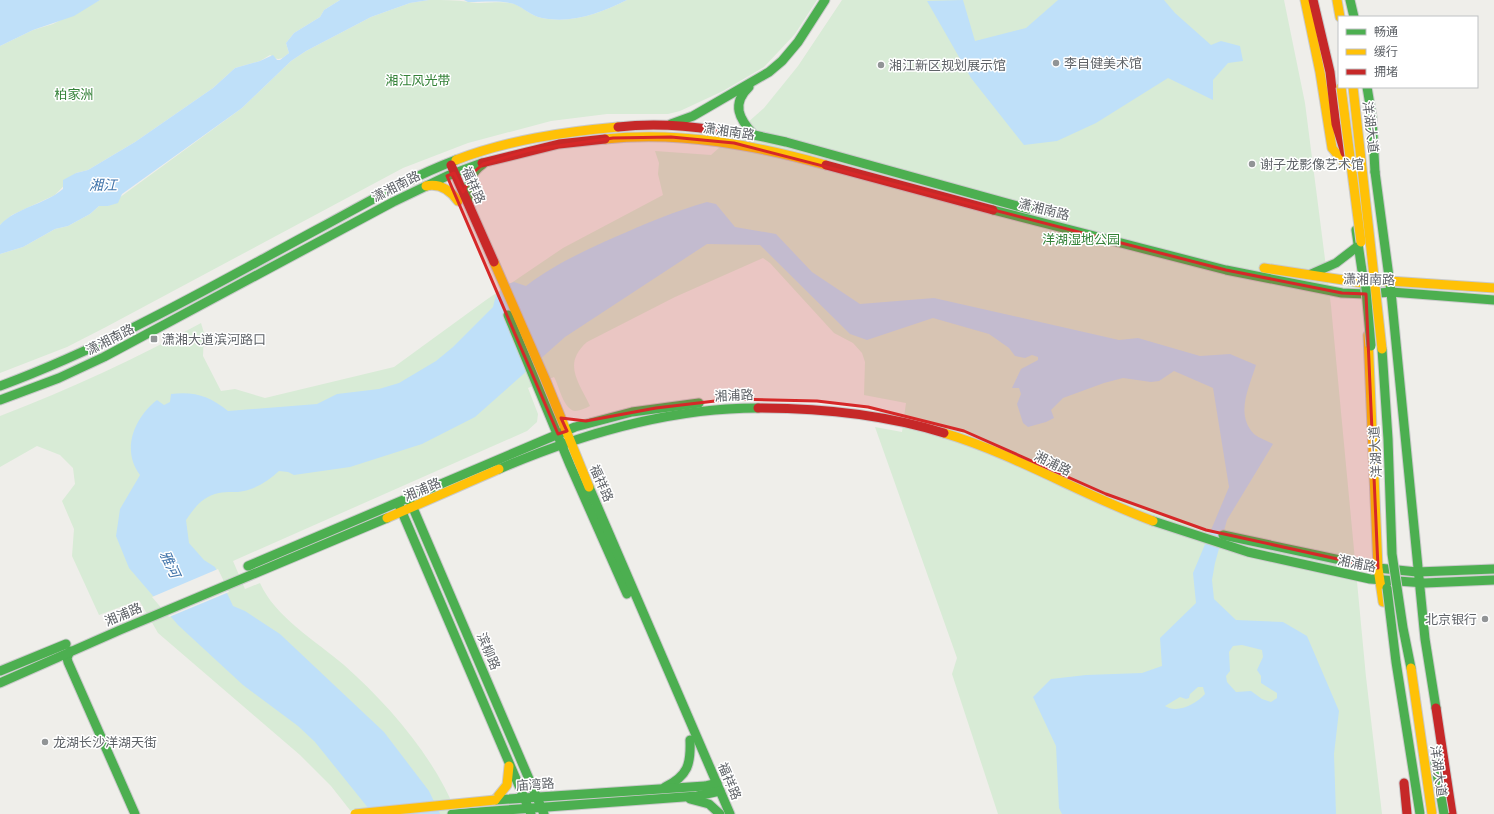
<svg xmlns="http://www.w3.org/2000/svg" width="1494" height="814" viewBox="0 0 1494 814" font-family="'Varela Round','Noto Sans SC',sans-serif">
	<style>
		.green { fill: #d8ebd6 }
		.water { fill: #bfe0f9; fill-rule: evenodd }
		.pier { fill: #efeeea }
		.lines { fill: none; stroke-linecap: round; stroke-linejoin: round }
		.fast-casing { stroke: #cacacb; stroke-width: 11 }
		.slow-casing { stroke: #cacacb; stroke-width: 11 }
		.jam-casing { stroke: #cacacb; stroke-width: 11 }
		.fast { stroke: #4caf50; stroke-width: 9 }
		.slow { stroke: #ffc107; stroke-width: 9 }
		.jam { stroke: #c62828; stroke-width: 9 }
		.fast-bridge-casing { stroke: #cacacb; stroke-width: 11; stroke-linecap: butt }
		.slow-bridge-casing { stroke: #cacacb; stroke-width: 11; stroke-linecap: butt }
		.fast-bridge { stroke: #4caf50; stroke-width: 9 }
		.slow-bridge { stroke: #ffc107; stroke-width: 9 }
		.marked { fill: #d62828; fill-opacity: 0.2; stroke: #d62828; stroke-width: 3; stroke-linejoin: round }
		.poi-dot { fill: #919496; stroke: #fff; stroke-width: 1.5 }
		.labels { text-anchor: middle; stroke-width: 3; stroke-linejoin: round; paint-order: stroke }
		.poi-label { font-size: 13px; fill: #5f6368; stroke: #fff; text-anchor: start }
		.park-label { font-size: 13px; fill: #348238; stroke: #fff }
		.street-label { font-size: 13px; fill: #5f6368; stroke: #fff }
		.water-label { font-size: 14px; font-style: italic; fill: #4174aa; stroke: #fff }
	</style>
	<rect width="100%" height="100%" fill="#efeeea"/>
	<g class="green">
		<path d="M100,0H340L324,10L320,17L294,33L286,43L289,53C281,60 278,61 270,55L260,61L235,68L213,88L135,142L88,170L76,173L55,195L12,215L0,225V46L33,30L53,24Z"/>
		<path d="M429,0C443,0 456,0 469,2C483,5 500,0 515,4C524,8 531,16 542,18C572,24 601,13 627,0H817L795,34L764,67L723,91L680,111L668,114H607L551,121L468,143L403,168L106,327L67,347L0,373V254L23,247L55,229L68,226L90,214L99,206H108L242,108L291,61L306,51L371,17L410,3Z"/>
		<path d="M842,0H1284L1305,103L1331,306L1366,677L1382,814H998L952,674L957,658L875,427L902,432L906,403L864,395L865,362L862,353L853,343L834,333L770,263L763,258L675,297L587,342C562,364 579,382 590,406C586,408 579,411 575,411C563,409 559,385 554,377L528,388L538,414L537,422L527,431L233,561L245,589L260,583C275,617 316,641 344,665C390,706 434,757 457,814H353L331,786L300,755L158,633L139,600L99,615L72,556L74,529L62,501L75,484L73,468L60,455L37,446L0,467V416C70,389 135,359 201,323L204,333L203,356L221,391L235,389L265,398L394,367L486,300L563,248L663,195L658,174L659,163L655,151L711,155L764,108L798,66Z"/>
	</g>
	<g class="water">
		<polygon points="0,0 100,0 74,16 33,30 0,46"/>
		<path d="M340,0H429L410,3L371,17L306,51L291,61L242,108L122,194L118,203L108,206H99L90,214L68,226L55,229L23,247L0,254V225C17,207 44,205 63,189V180L76,173L88,170L135,142L213,88L235,68L260,61L273,55L277,60H280L289,53L286,43L294,33L320,17L324,10Z"/>
		<path d="M464,0H627C601,13 572,24 542,18C531,16 524,8 514,4C500,0 483,2 468,2Z"/>
		<polygon points="963,0 975,41 1026,28 1058,0 1164,0 1175,13 1211,45 1221,41 1240,46 1243,61 1228,63 1213,80 1213,100 1168,78 1096,123 1057,141 1024,145 971,78 927,1"/>
		<path d="M707,202L716,204L735,227L776,234L812,272L860,304L934,298L1119,340L1138,338L1200,356L1230,354L1256,365C1249,388 1235,414 1254,434C1259,438 1267,441 1273,444L1227,520L1215,563L1212,580L1214,599L1236,620L1283,622L1307,636L1339,711L1334,754L1336,814H1062L1059,808L1056,746L1033,697L1051,679L1086,675L1142,673L1162,666L1160,638L1196,603L1193,573L1229,487L1213,388L1174,371L1159,381L1151,382L1123,378L1104,383L1063,398L1051,410L1054,418L1046,422L1028,427L1023,423L1017,404L1021,394L1019,388H1012L1021,369L1038,360V357L1032,355L1025,358L1015,356L1009,348L989,334L933,318L867,340L850,334L760,245L707,244L565,337L475,417L422,444L350,467L294,475L288,472L279,471C269,480 258,488 244,491C236,493 227,491 219,493C203,496 195,507 186,520L189,543L204,560L215,567L233,606L245,611L280,634L384,732L429,791L440,814H373L315,742L298,726L243,685L178,625L129,568L116,536L120,509L140,475C121,450 134,418 157,400L164,405L170,402L171,394C194,391 210,396 228,411L317,404L337,394L379,389L399,383L436,361L453,347L493,307L496,295L508,284L514,282L526,286C553,265 584,251 615,237C645,224 675,211 707,202ZM1242,645L1262,650L1263,657L1257,670L1261,676V683L1277,693V698L1271,702L1262,699L1251,691L1236,692L1227,682L1226,676L1230,671L1229,652L1233,646ZM1198,687H1203L1205,694C1196,704 1177,714 1165,706L1180,697L1186,699L1189,698L1190,694Z"/>
	</g>
	<polygon class="pier" points="218,569 229,592 169,617 152,597"/>
	<g class="lines">
		<defs>
			<g id="fast">
				<polyline points="1350,0 1354,17"/>
				<path d="M749,87C731,104 739,119 754,135"/>
				<polyline points="1367,87 1372,117 1375,172"/>
				<polyline points="671,124 693,116 769,72 782,61 798,42 825,0"/>
				<polyline points="715,130 754,135 786,142 1028,209"/>
				<polyline points="1375,172 1391,292 1425,639 1436,708"/>
				<path d="M468,200C467,185 470,173 483,164"/>
				<polyline points="993,210 1226,270 1342,293 1366,294 1391,292 1494,300"/>
				<polyline points="1356,230 1365,291"/>
				<polyline points="1311,274 1336,263 1358,246"/>
				<polyline points="508,315 570,465 627,594"/>
				<path d="M0,386C111,345 214,285 318,229C363,205 408,178 456,160"/>
				<polyline points="0,400 59,378 104,357 393,202 447,176 482,163"/>
				<path d="M499,469C581,434 668,408 758,408"/>
				<polyline points="589,487 730,814"/>
				<polyline points="410,501 544,814"/>
				<polyline points="399,505 531,814"/>
				<polyline points="1153,521 1248,552 1370,579 1425,583 1494,580"/>
				<polyline points="1223,535 1378,568 1417,572 1494,569"/>
				<polyline points="248,566 575,427 632,412 699,403"/>
				<polyline points="70,651 67,658 68,662 135,814"/>
				<polyline points="0,671 66,644"/>
				<polyline points="0,683 120,630 387,518"/>
				<path d="M665,787C688,776 691,764 690,740"/>
				<polyline points="690,799 709,804 720,814"/>
				<polyline points="495,800 705,786 717,783"/>
				<polyline points="452,814 697,796 720,791"/>
			</g>
			<g id="slow">
				<polyline points="1305,0 1320,72 1332,148 1346,165"/>
				<polyline points="1337,0 1340,17"/>
				<path d="M605,139C680,131 754,145 826,165"/>
				<path d="M456,160C508,140 563,132 618,127"/>
				<path d="M426,186C440,183 450,190 458,201"/>
				<polyline points="494,262 546,381 589,487"/>
				<polyline points="1264,268 1363,283 1389,281 1494,288"/>
				<polyline points="1368,335 1378,568 1383,602"/>
				<path d="M944,433C1017,455 1082,495 1153,521"/>
				<polyline points="387,518 499,469"/>
				<polyline points="495,800 507,785 509,766"/>
			</g>
			<g id="jam">
				<polyline points="1313,0 1330,72 1336,124 1345,153"/>
				<path d="M618,127C650,123 683,125 715,130"/>
				<polyline points="482,163 559,144 605,139"/>
				<polyline points="451,165 494,262"/>
				<polyline points="826,165 993,210"/>
				<path d="M758,408C821,408 883,414 944,433"/>
				<polyline points="1436,708 1452,814"/>
				<polyline points="1404,783 1407,814"/>
			</g>
		</defs>
		<use href="#fast" class="fast-casing"/>
		<use href="#slow" class="slow-casing"/>
		<use href="#jam" class="jam-casing"/>
		<use href="#fast" class="fast"/>
		<use href="#slow" class="slow"/>
		<use href="#jam" class="jam"/>
		<defs>
			<g id="fast-bridge">
				<polyline points="1365,279 1371,346"/>
				<polyline points="1382,349 1388,439 1392,554 1403,628 1411,668"/>
				<polyline points="1387,588 1396,662 1420,814"/>
				<polyline points="1435,762 1444,814"/>
			</g>
			<g id="slow-bridge">
				<polyline points="1341,87 1361,242"/>
				<polyline points="1353,87 1382,349"/>
				<polyline points="1411,668 1432,814"/>
				<polyline points="355,814 495,800"/>
			</g>
		</defs>
		<use href="#fast-bridge" class="fast-bridge-casing"/>
		<use href="#slow-bridge" class="slow-bridge-casing"/>
		<use href="#fast-bridge" class="fast-bridge"/>
		<use href="#slow-bridge" class="slow-bridge"/>
	</g>
	<path class="marked" d="M671,137L734,143L1226,270L1342,293L1366,294L1378,568L1206,530L1106,494L964,431L868,407L817,401L732,399L656,408L586,421L561,418L567,431L558,434L447,176L454,173L463,192L474,172L483,164L530,150L613,138Z"/>
	<g class="poi-dot">
		<circle cx="1056" cy="63" r="4"/>
		<circle cx="881" cy="65" r="4"/>
		<circle cx="1252" cy="164" r="4"/>
		<rect x="150" y="335" width="8" height="8" rx="2"/>
		<circle cx="1485" cy="619" r="4"/>
		<circle cx="45" cy="742" r="4"/>
	</g>
	<g class="labels">
		<g class="poi-label">
			<text x="1064" y="68">李自健美术馆</text>
			<text x="889" y="70">湘江新区规划展示馆</text>
			<text x="1260" y="169">谢子龙影像艺术馆</text>
			<text x="162" y="344">潇湘大道滨河路口</text>
			<text x="1477" y="624" text-anchor="end">北京银行</text>
			<text x="53" y="747">龙湖长沙洋湖天街</text>
		</g>
		<g class="park-label">
			<text x="418" y="85">湘江风光带</text>
			<text x="74" y="99">柏家洲</text>
			<text x="1081" y="244">洋湖湿地公园</text>
		</g>
		<g class="street-label">
			<text transform="translate(1371 127) rotate(83)" y="5">洋湖大道</text>
			<text transform="translate(729 131) rotate(8)" y="5">潇湘南路</text>
			<text transform="translate(474 185) rotate(66)" y="5">福祥路</text>
			<text transform="translate(396 186) rotate(-27)" y="5">潇湘南路</text>
			<text transform="translate(1044 209) rotate(14)" y="5">潇湘南路</text>
			<text transform="translate(1369 279) rotate(1)" y="5">潇湘南路</text>
			<text transform="translate(110 339) rotate(-27)" y="5">潇湘南路</text>
			<text transform="translate(734 395) rotate(-3)" y="5">湘浦路</text>
			<text transform="translate(1375 452) rotate(-93)" y="5">洋湖大道</text>
			<text transform="translate(1053 463) rotate(26)" y="5">湘浦路</text>
			<text transform="translate(602 483) rotate(66)" y="5">福祥路</text>
			<text transform="translate(422 489) rotate(-23)" y="5">湘浦路</text>
			<text transform="translate(1357 563) rotate(11)" y="5">湘浦路</text>
			<text transform="translate(123 614) rotate(-23)" y="5">湘浦路</text>
			<text transform="translate(489 651) rotate(67)" y="5">滨柳路</text>
			<text transform="translate(1439 771) rotate(82)" y="5">洋湖大道</text>
			<text transform="translate(730 781) rotate(67)" y="5">福祥路</text>
			<text transform="translate(535 784) rotate(-4)" y="5">庙湾路</text>
		</g>
		<g class="water-label">
			<text x="103" y="190">湘江</text>
			<text transform="translate(170 564) rotate(65)" y="5">雅河</text>
		</g>
	</g>
	<rect x="1338" y="16" width="140" height="72" fill="#ffffff" stroke="#bfc1c3"/>
	<rect x="1346" y="29" width="20" height="6" fill="#4caf50" stroke="#bfc1c3"/>
	<text x="1374" y="36" font-size="12" fill="#5f6368">畅通</text>
	<rect x="1346" y="49" width="20" height="6" fill="#ffc107" stroke="#bfc1c3"/>
	<text x="1374" y="56" font-size="12" fill="#5f6368">缓行</text>
	<rect x="1346" y="69" width="20" height="6" fill="#c62828" stroke="#bfc1c3"/>
	<text x="1374" y="76" font-size="12" fill="#5f6368">拥堵</text>
</svg>
